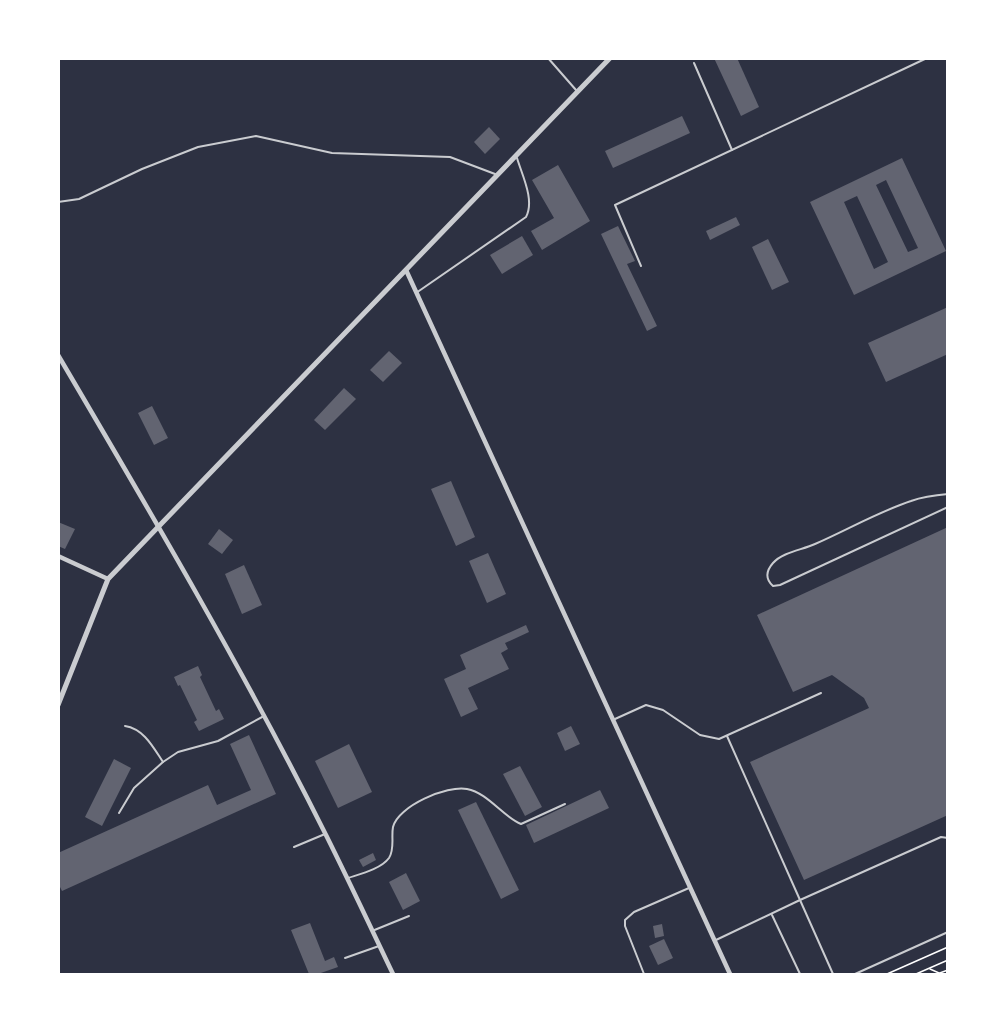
<svg xmlns="http://www.w3.org/2000/svg" width="1006" height="1033" viewBox="0 0 1006 1033" font-family="Arial,sans-serif">
	<style>
		.building { fill: #626471; fill-rule: evenodd }
		.lines { fill: none; stroke-linecap: round; stroke-linejoin: round }
		.path { stroke: #fff; stroke-width: 1.5 }
		.service { stroke: #caccd0; stroke-width: 2 }
		.minor { stroke: #caccd0; stroke-width: 4.5 }
		.tertiary { stroke: #caccd0; stroke-width: 5 }
	</style>
	<rect width="100%" height="100%" fill="#2d3142"/>
	<g class="building">
		<polygon points="714,58 737,58 759,107 741,116"/>
		<polygon points="682,116 690,133 613,168 605,151"/>
		<polygon points="489,127 500,139 485,154 474,142"/>
		<path d="M902,158L946,251L854,295L810,202ZM886,180L918,248L908,252L876,185ZM857,196L888,262L874,269L844,202Z"/>
		<polygon points="558,165 590,221 542,250 531,231 554,218 532,180"/>
		<polygon points="736,217 740,225 710,240 706,231"/>
		<polygon points="618,226 635,261 627,264 657,326 647,331 601,234"/>
		<polygon points="522,236 533,255 502,274 490,255"/>
		<polygon points="768,239 789,282 772,290 752,247"/>
		<polygon points="948,307 948,354 886,382 868,343"/>
		<polygon points="389,351 402,363 383,382 370,370"/>
		<polygon points="344,388 356,399 325,430 314,420"/>
		<polygon points="152,406 168,438 154,445 138,413"/>
		<polygon points="451,481 475,537 456,546 431,489"/>
		<polygon points="58,522 75,529 65,549 58,546"/>
		<polygon points="948,527 948,815 804,880 750,762 869,708 864,698 832,675 793,692 757,615"/>
		<polygon points="219,529 233,540 222,554 208,544"/>
		<polygon points="488,553 506,594 487,603 469,561"/>
		<polygon points="244,565 262,605 242,614 225,574"/>
		<polygon points="526,625 529,632 505,643 508,649 501,653 509,669 468,688 478,709 461,717 444,679 466,669 460,655"/>
		<polygon points="198,666 202,675 200,677 216,711 219,709 224,719 199,731 194,722 197,720 180,685 178,686 174,677"/>
		<polygon points="571,726 580,744 565,751 557,733"/>
		<polygon points="249,735 276,794 62,891 58,883 58,853 208,785 217,805 251,790 230,744"/>
		<polygon points="349,744 372,792 338,808 315,761"/>
		<polygon points="114,759 131,768 102,826 85,817"/>
		<polygon points="520,766 542,807 525,816 503,774"/>
		<polygon points="600,790 609,808 534,843 526,825"/>
		<polygon points="476,802 519,890 501,899 458,810"/>
		<polygon points="373,853 376,860 363,867 359,860"/>
		<polygon points="406,873 420,901 403,910 389,882"/>
		<polygon points="310,923 325,961 334,957 338,967 318,974 309,974 291,930"/>
		<polygon points="662,924 664,936 655,938 653,926"/>
		<polygon points="664,939 673,958 658,965 649,946"/>
	</g>
	<g class="lines">
		<g class="path">
			<polyline points="930,969 939,973"/>
			<polyline points="887,974 948,947"/>
			<polyline points="916,974 948,960"/>
			<polyline points="937,974 948,970"/>
		</g>
		<g class="service">
			<polyline points="548,58 576,90"/>
			<polyline points="694,63 732,150"/>
			<polyline points="58,202 79,199 142,169 198,147 256,136 332,153 450,157 495,174"/>
			<polyline points="641,266 615,205 927,58"/>
			<path d="M416,293L526,217C535,200 522,175 517,158"/>
			<path d="M948,494C936,495 922,497 911,501C878,512 847,530 815,544C802,550 783,552 773,563C766,571 765,579 773,586L780,585L948,507"/>
			<polyline points="615,719 646,705 663,710 700,735 719,739 821,693"/>
			<path d="M125,726C144,729 153,747 163,762"/>
			<polyline points="727,736 800,900 941,837 948,838"/>
			<polyline points="119,813 134,788 163,762 178,752 218,741 264,716"/>
			<polyline points="294,847 325,834"/>
			<path d="M348,878C360,874 381,869 389,858C395,849 391,837 393,827C398,806 447,785 467,789C488,793 502,816 521,824L565,804"/>
			<polyline points="772,915 800,974"/>
			<polyline points="372,931 409,916"/>
			<polyline points="716,940 800,900 833,974"/>
			<polyline points="345,958 379,946"/>
			<polyline points="644,974 625,926 625,920 634,912 689,888"/>
			<polyline points="855,974 948,932"/>
		</g>
		<g class="minor">
			<polyline points="406,270 730,974"/>
			<path d="M58,355C151,513 244,671 326,835C349,881 371,928 393,974"/>
			<polyline points="58,556 108,579"/>
		</g>
		<polyline class="tertiary" points="58,705 108,579 610,58"/>
	</g>
	<rect width="1006" height="1033" fill="none" stroke="#ffffff" stroke-width="120"/>
</svg>
